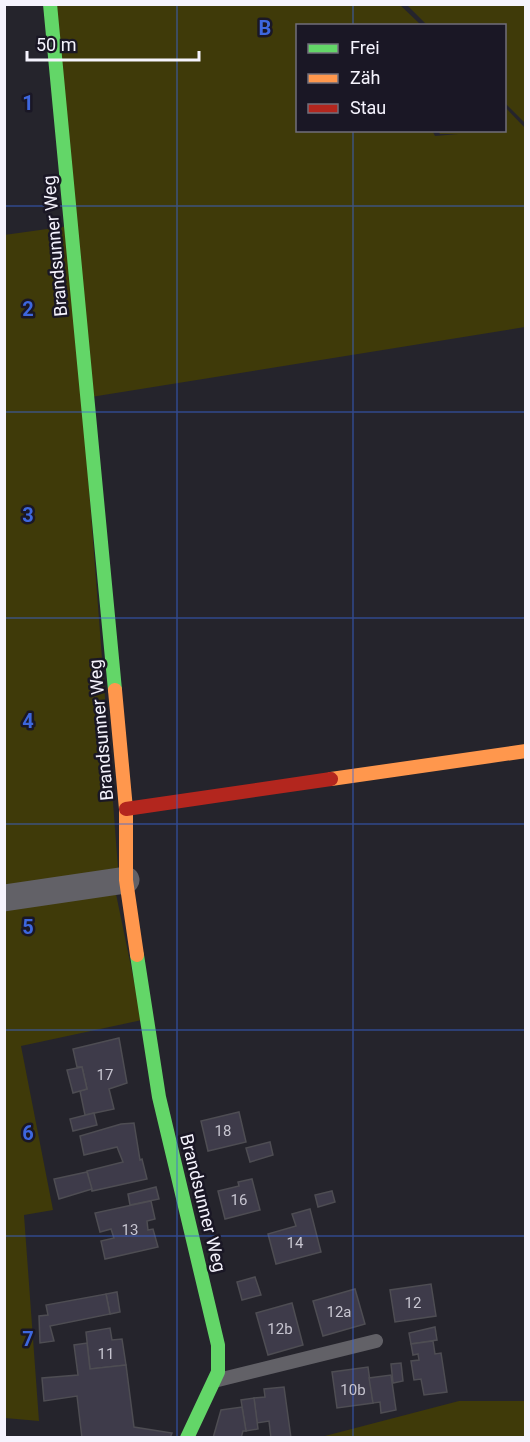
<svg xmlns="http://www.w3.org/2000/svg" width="530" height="1442" viewBox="0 0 530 1442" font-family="Roboto,sans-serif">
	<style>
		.green { fill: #3f3a09 }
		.building { fill: #3e3b4a; stroke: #4e4d53; stroke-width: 1.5 }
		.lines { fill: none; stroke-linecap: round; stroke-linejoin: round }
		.lane { stroke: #626167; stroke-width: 14 }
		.street { stroke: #626167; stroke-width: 27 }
		.fast { stroke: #63d668; stroke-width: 14 }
		.slow { stroke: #ff974d; stroke-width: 14 }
		.jam { stroke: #b3261e; stroke-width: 14 }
		.grid { fill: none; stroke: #3d67de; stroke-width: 1.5; stroke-opacity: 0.55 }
		.labels { text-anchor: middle; stroke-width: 5; stroke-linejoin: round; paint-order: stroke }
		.number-label { font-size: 15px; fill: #c7c5d0 }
		.street-label { font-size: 18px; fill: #f5f3fd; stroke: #1a1725 }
		.grid-label { font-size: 20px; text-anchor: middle; font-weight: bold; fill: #3d67de; stroke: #1a1725; stroke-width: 5; stroke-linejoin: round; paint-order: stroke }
	</style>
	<rect width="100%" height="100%" fill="#25242c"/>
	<g class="green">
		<polygon points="52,5 400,5 421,25 298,26 298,130 432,130 435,136 458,134 440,134 438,131 504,130 505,107 525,128 525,327 91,397"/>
		<polygon points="407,5 525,5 525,123 505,103 504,26 427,25"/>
		<polygon points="69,226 118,868 4,893 4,235"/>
		<polygon points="116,894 142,1020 21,1046 53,1210 24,1215 39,1421 5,1418 5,906"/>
		<polygon points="459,1401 525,1401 525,1437 321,1437"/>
	</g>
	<g class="building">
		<polygon points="119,1038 127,1083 109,1089 114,1109 85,1115 80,1091 87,1089 82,1067 77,1067 73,1049"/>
		<polygon points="82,1067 87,1089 73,1093 67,1070"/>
		<polygon points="239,1112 246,1142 208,1151 201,1121"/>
		<polygon points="94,1113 97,1125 73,1131 70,1119"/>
		<polygon points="134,1123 140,1160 142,1159 147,1179 92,1191 87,1171 123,1162 117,1147 84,1155 80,1136 121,1124"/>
		<polygon points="270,1142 273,1155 250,1162 246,1148"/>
		<polygon points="87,1172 92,1189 59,1199 54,1179"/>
		<polygon points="252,1179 260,1210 225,1219 218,1191 239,1186 238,1182"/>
		<polygon points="156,1187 159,1199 130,1205 128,1194"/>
		<polygon points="332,1191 335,1202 318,1207 315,1195"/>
		<polygon points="151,1201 155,1219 147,1221 148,1230 153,1229 158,1247 105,1259 101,1241 114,1238 111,1229 100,1232 95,1213"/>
		<polygon points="310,1209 321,1252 276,1264 268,1234 296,1226 292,1214"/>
		<polygon points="255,1277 261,1295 242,1300 237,1282"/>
		<polygon points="431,1284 436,1316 395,1322 390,1290"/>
		<polygon points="355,1289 365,1324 323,1336 313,1301"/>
		<polygon points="117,1292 120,1312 110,1314 106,1294"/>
		<polygon points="106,1294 110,1314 50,1326 54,1341 40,1343 39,1316 48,1315 46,1305"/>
		<polygon points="292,1303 303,1345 268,1355 256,1313"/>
		<polygon points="435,1327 437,1340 411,1344 409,1333"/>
		<polygon points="110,1328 112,1340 122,1339 126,1365 90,1369 86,1332"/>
		<polygon points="433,1341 435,1354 441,1353 447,1392 424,1395 421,1379 414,1380 411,1361 419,1360 418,1354 413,1355 411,1344"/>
		<polygon points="87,1343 90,1369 126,1365 134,1427 172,1433 170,1438 82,1438 77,1396 44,1401 42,1378 78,1375 74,1345"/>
		<polygon points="401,1363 403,1381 393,1383 391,1364"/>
		<polygon points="368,1367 373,1403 337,1408 332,1372"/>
		<polygon points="391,1375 396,1410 381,1413 380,1402 373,1403 369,1378"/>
		<polygon points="284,1387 291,1438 271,1438 269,1421 257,1423 254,1398 265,1397 264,1389"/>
		<polygon points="254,1398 258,1429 246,1431 241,1400"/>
		<polygon points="242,1407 246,1431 243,1431 241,1438 213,1438 221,1410"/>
	</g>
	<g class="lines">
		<polyline class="lane" points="218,1380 376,1341"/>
		<polyline class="street" points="4,898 126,880"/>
		<g class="fast">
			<polyline points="50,4 115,690"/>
			<polyline points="137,955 159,1097 218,1345 218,1372 187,1438"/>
		</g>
		<g class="slow">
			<polyline points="115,690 126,809 126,880 137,955"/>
			<polyline points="331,779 526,751"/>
		</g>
		<polyline class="jam" points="126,809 331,779"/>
	</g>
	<path class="grid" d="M177,4V1438M353,4V26M353,130V1438M4,206H526M4,412H526M4,618H526M4,824H526M4,1030H526M4,1236H526"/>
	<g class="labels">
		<g class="number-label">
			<text x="105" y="1080">17</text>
			<text x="223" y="1136">18</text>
			<text x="239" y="1205">16</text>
			<text x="130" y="1235">13</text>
			<text x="295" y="1248">14</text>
			<text x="413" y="1308">12</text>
			<text x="339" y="1317">12a</text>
			<text x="280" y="1334">12b</text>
			<text x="106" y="1359">11</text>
			<text x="353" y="1395">10b</text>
		</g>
		<g class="street-label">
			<text transform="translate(55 246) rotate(-95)" y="6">Brandsunner Weg</text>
			<text transform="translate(101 730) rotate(-95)" y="6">Brandsunner Weg</text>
			<text transform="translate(203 1203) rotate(76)" y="6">Brandsunner Weg</text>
		</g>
	</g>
	<g class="grid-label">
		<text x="265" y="35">B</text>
		<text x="28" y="110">1</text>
		<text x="28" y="316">2</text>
		<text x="28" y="522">3</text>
		<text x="28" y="728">4</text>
		<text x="28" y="934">5</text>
		<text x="28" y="1140">6</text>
		<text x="28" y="1346">7</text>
	</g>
	<rect width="530" height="1442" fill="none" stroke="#f5f3fd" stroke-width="12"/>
	<rect x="296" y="24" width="210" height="108" fill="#1a1725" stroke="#726f7b" stroke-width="1.5"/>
	<rect x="308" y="44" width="30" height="9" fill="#63d668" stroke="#726f7b" stroke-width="1.5"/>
	<text x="350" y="54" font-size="18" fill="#f5f3fd">Frei</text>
	<rect x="308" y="74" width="30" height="9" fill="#ff974d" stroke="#726f7b" stroke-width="1.5"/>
	<text x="350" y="84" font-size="18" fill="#f5f3fd">Zäh</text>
	<rect x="308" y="104" width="30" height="9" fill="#b3261e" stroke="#726f7b" stroke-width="1.5"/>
	<text x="350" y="114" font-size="18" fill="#f5f3fd">Stau</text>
	<path d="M27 51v9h172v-9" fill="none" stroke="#f5f3fd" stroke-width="3"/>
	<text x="36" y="51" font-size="18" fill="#f5f3fd" stroke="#1a1725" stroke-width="4.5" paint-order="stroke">50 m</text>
</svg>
